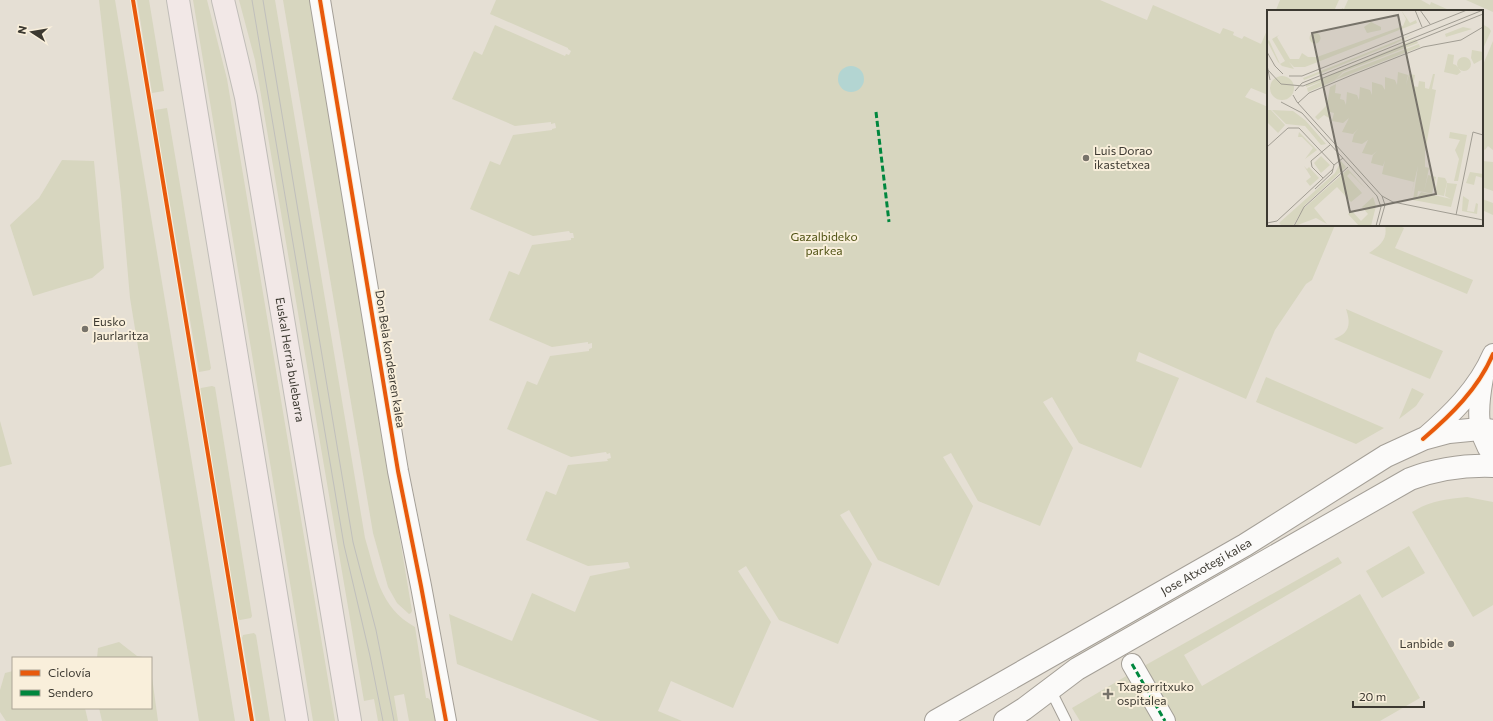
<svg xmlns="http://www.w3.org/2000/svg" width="1493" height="721" viewBox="0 0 1493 721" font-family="Commissioner,sans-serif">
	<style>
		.green { fill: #d7d6bf }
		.water { fill: #b3d5d2 }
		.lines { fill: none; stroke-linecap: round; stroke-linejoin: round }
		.lane-casing { stroke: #a49f97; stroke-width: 12 }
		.street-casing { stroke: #a49f97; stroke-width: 22 }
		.secondary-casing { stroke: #a49f97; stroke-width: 24 }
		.primary-casing { stroke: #c0bdb8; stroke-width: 24 }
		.lane { stroke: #fbfaf9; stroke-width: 10 }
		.street { stroke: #fbfaf9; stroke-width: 20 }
		.secondary { stroke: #fbfaf9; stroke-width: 22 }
		.primary { stroke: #f2e8e7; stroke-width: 22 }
		.tram { stroke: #c0bfbc; stroke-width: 1 }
		.quiet { stroke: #00873e; stroke-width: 3; stroke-dasharray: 6 3; stroke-linecap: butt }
		.cycleway-casing { stroke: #f9efdb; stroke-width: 6 }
		.cycleway { stroke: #e8590c; stroke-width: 4 }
		.poi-dot { fill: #77736a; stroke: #f9efdb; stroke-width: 1.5 }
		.labels { text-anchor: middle; stroke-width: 4; stroke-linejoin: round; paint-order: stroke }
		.poi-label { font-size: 12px; fill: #3c3931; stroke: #f9efdb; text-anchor: start }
		.park-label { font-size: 12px; fill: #4f5112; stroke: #f9efdb }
		.street-label { font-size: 12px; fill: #3c3931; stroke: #f9efdb }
		.inset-road { fill: none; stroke: #a19d93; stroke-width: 1 }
		.view { fill: #77736a; fill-opacity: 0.15; stroke: #77736a; stroke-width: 2 }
		.inset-edge { fill: none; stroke: #3c3931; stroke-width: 2 }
	</style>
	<rect width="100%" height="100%" fill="#e5dfd4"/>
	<g class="green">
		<polygon points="99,0 115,0 235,721 199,721 130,298 121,195"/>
		<polygon points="137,0 149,0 164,91 152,93"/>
		<polygon points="193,0 207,0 227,79 335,721 313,721"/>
		<path d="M239,0H275L365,538C376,574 379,607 415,627L426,698H428L441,711L442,721H409L404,694L394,696L398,721H378L374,699L364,701L255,60Z"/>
		<polygon points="283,0 310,0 412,611 411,613 409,614 397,603 388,587 373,533"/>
		<polygon points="496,0 1100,0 1147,20 1153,5 1220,34 1223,28 1234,32 1233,35 1242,39 1244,36 1261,44 1268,28 1268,95 1251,88 1245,97 1268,107 1268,225 1335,225 1312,280 1306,284 1275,330 1246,399 1139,352 1136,361 1179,378 1141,468 1079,443 1052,397 1043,402 1073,448 1040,526 978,501 951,453 943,457 973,506 939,586 878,560 849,510 840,515 872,564 838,644 779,620 746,566 738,571 771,622 733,708 671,681 658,711 682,721 600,721 457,664 449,614 512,641 532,593 575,612 590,576 630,568 628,562 588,566 526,540 546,491 556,495 568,465 608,461 607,459 611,458 610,453 607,454 606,452 571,457 507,429 527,381 537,385 550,356 589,351 589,349 592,348 592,343 588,344 588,342 552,347 489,320 509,271 519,275 532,245 571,240 571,238 574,238 573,233 570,233 569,231 533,236 470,209 490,161 500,165 513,135 552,130 552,129 556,128 555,123 551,124 551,122 515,126 452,99 474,51 482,55 495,25 565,56 566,54 569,55 571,51 568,49 568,48 490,14"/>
		<polygon points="1280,0 1339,0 1334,11 1277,11 1276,10"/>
		<polygon points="1348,0 1421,0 1430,5 1431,2 1449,10 1449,11 1341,11 1342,8 1344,9"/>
		<polygon points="1466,0 1493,0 1493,12"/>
		<polygon points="1482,24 1489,28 1491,31 1482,51"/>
		<polygon points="1493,41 1493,150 1488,146 1485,150 1482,148 1482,67"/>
		<polygon points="167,108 211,368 210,370 199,372 154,112 155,110"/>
		<polygon points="62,160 94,161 104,268 92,278 33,296 10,225 39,198"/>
		<polygon points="1482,161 1493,162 1493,191 1482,187"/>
		<polygon points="1482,199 1493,203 1493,215 1482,210"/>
		<path d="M1385,225H1398L1404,228L1395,248L1473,280L1467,294L1369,253C1380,245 1388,240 1385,225Z"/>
		<path d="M1346,309L1443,351L1430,379L1334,339C1350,333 1351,324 1346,309Z"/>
		<polygon points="1266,377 1384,428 1356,444 1256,402"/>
		<polygon points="212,386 215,387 252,616 251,618 240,620 238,619 200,389 201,388"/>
		<polygon points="1412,388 1424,394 1416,406 1399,419"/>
		<polygon points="0,421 12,464 0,467"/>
		<path d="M1467,497L1493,502V605L1473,617L1412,512C1430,501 1446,499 1467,497Z"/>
		<polygon points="1409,546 1425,573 1382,598 1366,571"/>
		<polygon points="1338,557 1342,563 1184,655 1202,686 1360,594 1420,698 1380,721 1174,721 1144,666"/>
		<polygon points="254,633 256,635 270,721 256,721 242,638 243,635"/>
		<polygon points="119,642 137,656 149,658 97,658 98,648"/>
		<polygon points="151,670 158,721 102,721 99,708 151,708"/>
		<polygon points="13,671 13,708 85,708 88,721 6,721 0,712 0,690 5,673"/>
		<polygon points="1128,675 1158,721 1080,721 1072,708"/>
	</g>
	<circle class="water" cx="851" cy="79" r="13"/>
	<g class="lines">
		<defs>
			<polyline id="lane" points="1050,689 1066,721"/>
			<g id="street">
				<polyline points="320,0 398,471 421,586 446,721"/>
				<path d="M1483,378C1478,405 1475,432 1493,456"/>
				<path d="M1423,439C1451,415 1478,389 1493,354"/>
				<polyline points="1132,664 1165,721"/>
			</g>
			<g id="secondary">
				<path id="s1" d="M936,721L1245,545L1386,456L1423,439L1449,432L1480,429L1493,431"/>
				<path d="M1005,721L1024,709L1077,669L1410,479C1437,469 1464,465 1493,466"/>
			</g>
			<g id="primary">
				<polyline points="178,0 297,721"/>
				<path id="s2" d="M223,0L246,97L350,721"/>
			</g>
		</defs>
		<use href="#lane" class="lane-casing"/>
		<use href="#street" class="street-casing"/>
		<use href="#secondary" class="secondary-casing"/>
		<use href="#primary" class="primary-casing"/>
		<use href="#lane" class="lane"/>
		<use href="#street" class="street"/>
		<use href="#secondary" class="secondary"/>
		<use href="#primary" class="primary"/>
		<g class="tram">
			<polyline points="252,0 344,545 370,656 383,721"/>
			<polyline points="263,0 353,542 376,630 394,721"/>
		</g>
		<g class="quiet">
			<polyline points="876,112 889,222"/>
			<polyline points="1132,664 1165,721"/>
		</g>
		<defs>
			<g id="cycleway">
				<polyline points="133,0 252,721"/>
				<polyline points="320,0 398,471 421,586 446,721"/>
				<path d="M1423,439C1451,415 1478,389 1493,354"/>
			</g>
		</defs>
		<use href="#cycleway" class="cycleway-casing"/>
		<use href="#cycleway" class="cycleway"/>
	</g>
	<g class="poi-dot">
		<circle cx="1086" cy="158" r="4"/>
		<circle cx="85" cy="329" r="4"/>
		<circle cx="1451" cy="644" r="4"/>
		<path d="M1106 688h4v4h4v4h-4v4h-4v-4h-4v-4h4z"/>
	</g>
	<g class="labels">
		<g class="poi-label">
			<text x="1094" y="155">Luis Dorao<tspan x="1094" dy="14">ikastetxea</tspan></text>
			<text x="93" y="326">Eusko<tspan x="93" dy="14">Jaurlaritza</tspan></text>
			<text x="1443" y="648" text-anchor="end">Lanbide</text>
			<text x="1117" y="691">Txagorritxuko<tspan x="1117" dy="14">ospitalea</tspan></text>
		</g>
		<g class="park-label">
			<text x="824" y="241">Gazalbideko<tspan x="824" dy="14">parkea</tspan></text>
		</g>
		<g class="street-label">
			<text transform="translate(390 359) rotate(81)" y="4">Don Bela kondearen kalea</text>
			<text dy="4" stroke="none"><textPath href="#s2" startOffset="366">Euskal Herria bulebarra</textPath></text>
			<text dy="4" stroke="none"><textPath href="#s1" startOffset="311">Jose Atxotegi kalea</textPath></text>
		</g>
	</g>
	<g transform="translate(1267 10)">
		<rect width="216" height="216" fill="#e5dfd4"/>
		<path d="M134,0L143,13L149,10L150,13L38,57H27L22,52L27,59L15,56L11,52L0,31L2,30L13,54L18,51L5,29L12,25L10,27L23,49H32L35,43L41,47H50L136,16L139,9ZM104,12L114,17V20L100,23L97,17ZM196,17L205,19L179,27L178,24ZM42.5 28a5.5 5.5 0 1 1 11 0a5.5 5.5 0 1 1-11 0ZM147,24L127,34L37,70L36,68ZM149,29L151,33L76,62L67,71L41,82L40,78L58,70L39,77V75ZM152,34L153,37L68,70L77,63ZM205,40L216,42V49L207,54L204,48ZM181,44L187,45L186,54L189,55L194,62L190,65L177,62ZM190 54a7 7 0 1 1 14 0a7 7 0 1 1-14 0ZM131,62L141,65L139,75L142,64L148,65L146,76L151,77L152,71L158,72V78L162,79L166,64H168L165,79L169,80L158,142V157L162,158L157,182L151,181L150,188L154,182L184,189L178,186L180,173L190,174L184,197L146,190L151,156L143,190L147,172L115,164L118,150L116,156L104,153L106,145L110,141L105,145L95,143L101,130L95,134L85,132L87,124L91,119L86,124L75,122L82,108L76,113L65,111L67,103L63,102L62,108L57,105L51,110L48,107L60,95L63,77L69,74L68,83L74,84L73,89L77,90L79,95L80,82L90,85L92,90L93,77L103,80L105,85V72L115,75L118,80V67L128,70L130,75ZM3 78a12 12 0 1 1 24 0a12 12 0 1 1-24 0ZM4,100L18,115L11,123L0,112V100ZM5,100L26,101L38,110L59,134L54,135L38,116L19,114ZM32,122L50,140L38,149L46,138L35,127H31ZM183,122L200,125L191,171H187L192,149L188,140L193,130L182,128ZM54,146L63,155L54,163L47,153ZM74,151L79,157L38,195L26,216H15L12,213L68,163ZM37,156L40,159L42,157L52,168L43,176L39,171L44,167ZM81,159L99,179L83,163L80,166L95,183L84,192L70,177L47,198L60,214L49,208L28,216L35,200ZM203,162L216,164V168L209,166L207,175L199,173ZM161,165L169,167L165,184L157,182ZM171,167L178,168L180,172L177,186L168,184ZM196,186L202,190L200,201L207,202L209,193L211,194L210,204L195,201ZM106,187L109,196L104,216H92L81,204L85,201L94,211L101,204L95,197Z" fill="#d7d6bf"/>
		<path class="inset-road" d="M148,0L155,17M153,0L163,14M0,42L8,56L16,64M0,55L3,70M0,59L14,74L36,76L216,4M22,66H35L200,0M28,81L35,73L216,0M26,85L30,92L115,186L118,195L112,216M14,92L35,103L110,186L114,197L109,216M31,93L42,83L85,65L156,37L194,30L216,17M0,137L21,118H32L67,155M56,168L45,157L44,151L63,135M48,179L65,163L67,155L76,148M115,186L126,192L216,210M189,205L206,122L216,125M0,213L10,211L66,159M27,216L37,197L81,157"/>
		<path class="view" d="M131,5L169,184L83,202L45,23Z"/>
		<rect width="216" height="216" class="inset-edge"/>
	</g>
	<rect x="12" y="657" width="140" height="52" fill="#f9efdb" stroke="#ada697"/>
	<rect x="20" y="670" width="20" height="6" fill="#e8590c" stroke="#ada697"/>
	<text x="48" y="677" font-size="12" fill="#3c3931">Ciclovía</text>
	<rect x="20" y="690" width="20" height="6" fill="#00873e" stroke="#ada697"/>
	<text x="48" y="697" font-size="12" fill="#3c3931">Sendero</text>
	<g transform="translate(32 32) rotate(282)" stroke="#f9efdb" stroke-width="3" paint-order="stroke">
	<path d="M0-3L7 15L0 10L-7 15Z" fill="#3c3931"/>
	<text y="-6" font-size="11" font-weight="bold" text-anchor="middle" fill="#3c3931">N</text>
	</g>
	<path d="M1353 701v6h71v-6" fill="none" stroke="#3c3931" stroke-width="2"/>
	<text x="1359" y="701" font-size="12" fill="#3c3931" stroke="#f9efdb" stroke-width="3" paint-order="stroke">20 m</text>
</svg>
